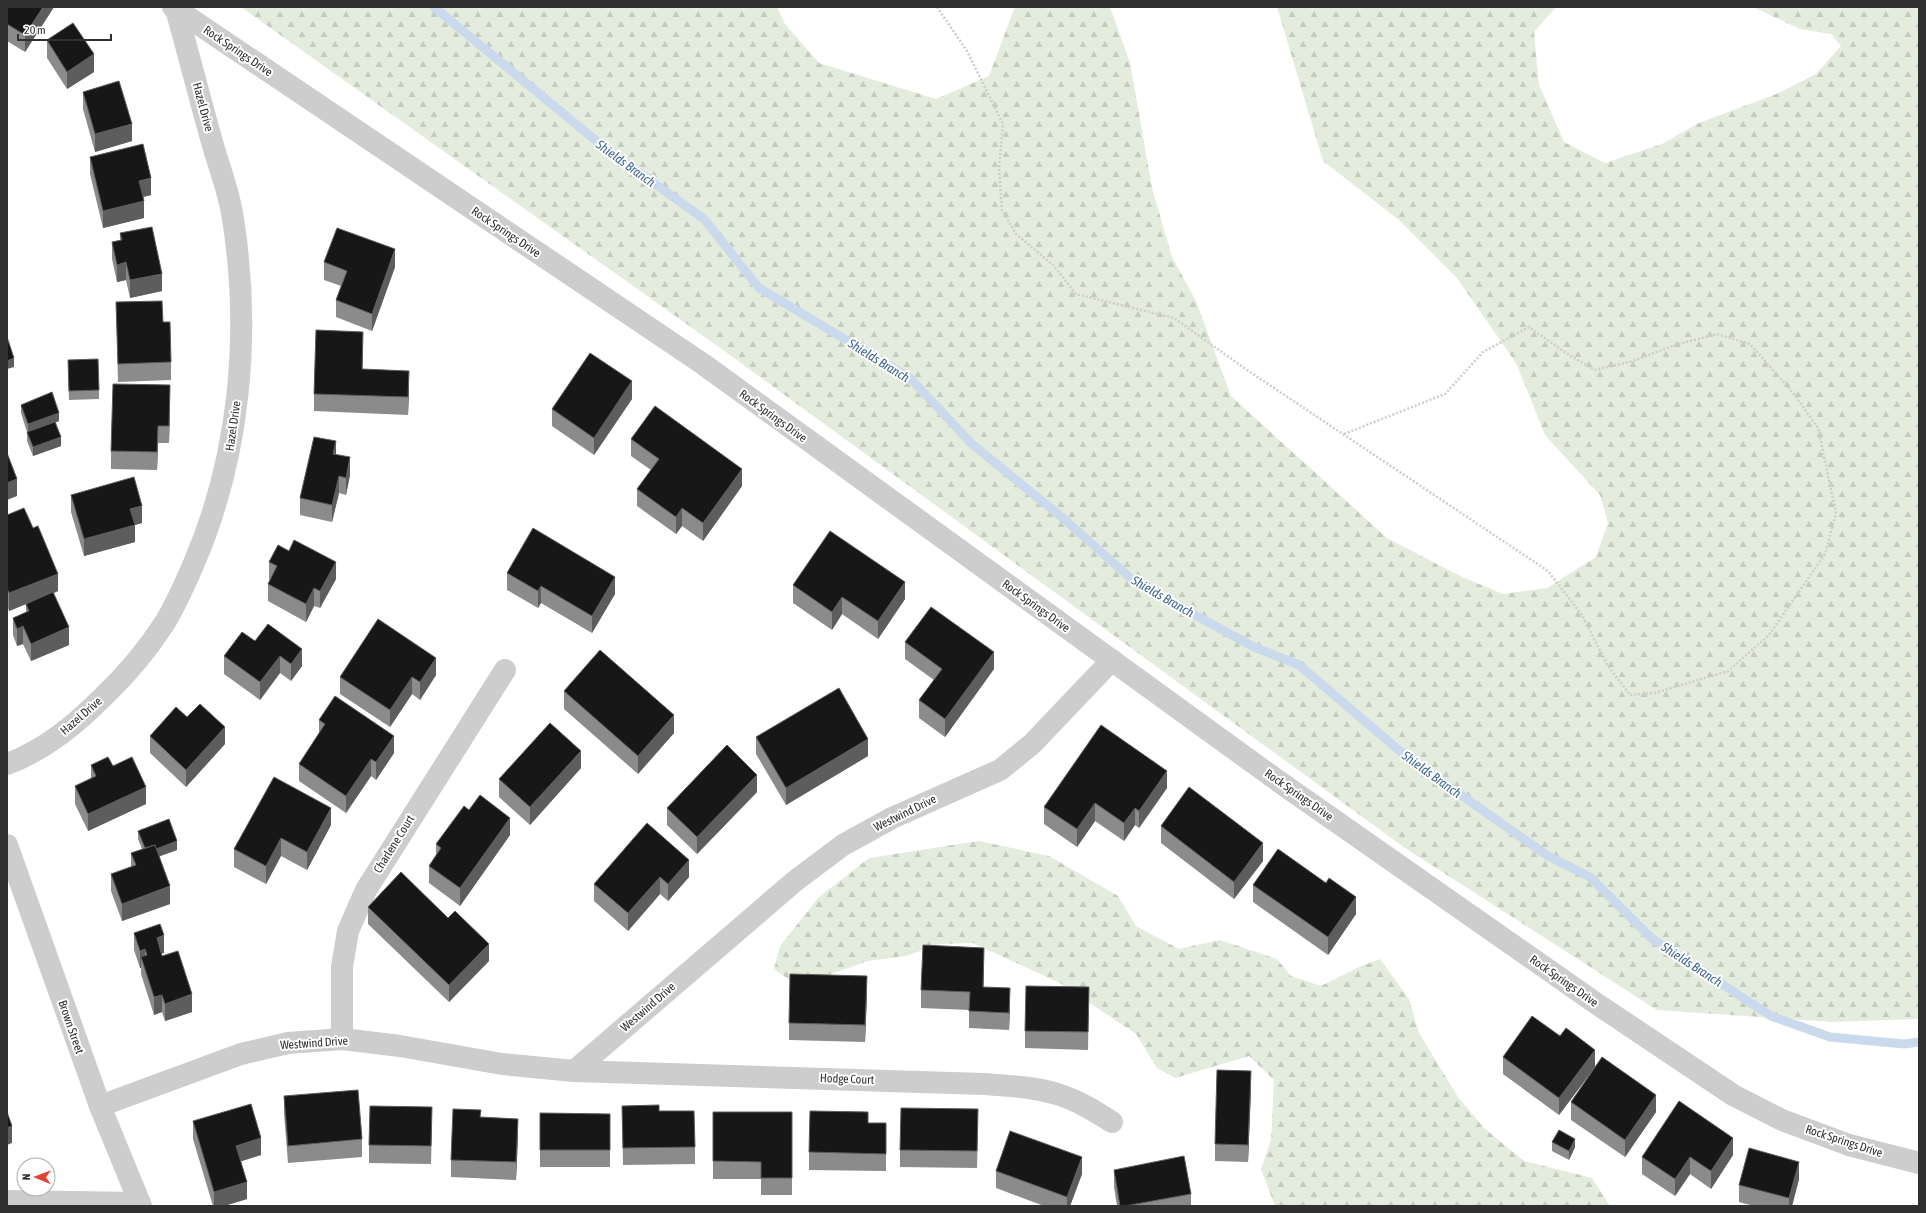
<svg xmlns="http://www.w3.org/2000/svg" width="1926" height="1213" viewBox="0 0 1926 1213" font-family="'Asap Condensed',sans-serif">
	<style>
		.forest { fill: url(#forest-firs) }
		.lines { fill: none; stroke-linecap: round; stroke-linejoin: round }
		.stream { stroke: #cadaec; stroke-width: 9 }
		.path { stroke: #cdcdcd; stroke-width: 2.5; stroke-dasharray: 2 2; stroke-linecap: butt }
		.minor { stroke: #cdcdcd; stroke-width: 22 }
		.tertiary { stroke: #cdcdcd; stroke-width: 22 }
		.wall { fill: #8b8b8b }
		.shaded-wall { fill: #5d5d5d }
		.building { fill: #171717; stroke: #5d5d5d }
		.labels { text-anchor: middle; stroke-width: 4; stroke-linejoin: round; paint-order: stroke }
		.street-label { font-size: 12px; fill: #303030; stroke: #fff }
		.water-label { font-size: 13px; font-style: italic; fill: #3e6591; stroke: #fff }
	</style>
	<defs>
		<pattern id="forest-firs" width="22" height="20" patternUnits="userSpaceOnUse"><rect width="22" height="20" fill="#e4ecde"/><path d="M5 1l3.5 6h-7zM16 11l3.5 6h-7z" fill="#c4cbbf"/></pattern>
	</defs>
	<rect width="100%" height="100%" fill="#fff"/>
	<g class="forest">
		<polygon points="241,7 777,7 785,24 819,63 936,99 989,76 1014,9 1018,7 1110,7 1130,63 1152,188 1172,257 1196,301 1231,396 1387,538 1460,576 1503,594 1547,588 1596,557 1608,523 1600,495 1545,435 1516,363 1457,278 1399,220 1323,161 1277,7 1556,7 1534,32 1539,85 1564,142 1605,163 1662,144 1699,123 1781,92 1816,74 1841,46 1831,34 1800,29 1753,7 1919,7 1919,1019 1833,1022 1657,1010 1405,848 723,350"/>
		<polygon points="979,841 1049,856 1118,896 1136,926 1179,949 1220,940 1277,959 1291,976 1321,986 1359,967 1380,959 1409,999 1419,1033 1458,1097 1484,1128 1524,1161 1592,1178 1610,1206 1275,1206 1261,1169 1271,1140 1274,1080 1249,1056 1175,1078 1157,1068 1136,1034 1060,983 973,943 939,944 906,956 868,961 808,982 791,981 774,969 780,946 819,897 869,858"/>
	</g>
	<g class="lines">
		<polyline class="stream" points="434,7 606,149 704,219 759,288 910,378 972,444 1064,519 1136,583 1254,647 1299,665 1408,758 1548,856 1590,877 1651,938 1771,1016 1830,1037 1904,1044 1919,1042"/>
		<polyline class="path" points="937,7 967,51 1003,124 999,169 1002,210 1016,234 1053,265 1076,294 1174,318 1247,370 1548,571 1582,615 1608,666 1630,695 1655,693 1728,671 1769,635 1825,554 1836,513 1818,428 1794,394 1750,344 1717,334 1675,345 1633,361 1595,370 1569,355 1529,327 1483,352 1445,394 1344,434"/>
		<g class="minor">
			<polyline points="173,7 703,364 1281,783 1597,1004 1733,1095 1782,1120 1849,1145 1919,1163"/>
			<path d="M7,764C45,750 76,724 104,696C127,674 147,650 164,624C176,605 185,584 194,563C240,456 251,334 233,219C230,196 221,172 214,149C201,103 189,56 176,9"/>
			<polyline points="342,1039 342,967 348,931 366,890 505,670"/>
			<polyline points="574,1071 795,881 843,845 892,818 1000,770 1032,744 1112,660"/>
			<path d="M100,1106L241,1054L288,1043L342,1039L400,1046L502,1064L574,1071L984,1084C1010,1086 1038,1087 1063,1096C1081,1102 1096,1112 1112,1122"/>
			<polyline points="7,1201 140,1203"/>
		</g>
		<polyline class="tertiary" points="7,845 100,1106 141,1206"/>
	</g>
	<g class="wall">
		<polygon points="7,7 54,7 25,52 7,41"/>
		<polygon points="47,40 94,72 67,89 47,58"/>
		<polygon points="83,92 132,141 95,152 83,109"/>
		<polygon points="90,157 151,195 143,197 144,218 103,228 90,174"/>
		<polygon points="120,233 162,291 130,298 126,280 117,282 112,259 112,242 120,240"/>
		<polygon points="324,262 395,267 372,331 336,317 336,300 341,286 324,280"/>
		<polygon points="116,302 163,322 171,362 171,380 118,382"/>
		<polygon points="363,349 362,369 409,389 408,415 314,411 314,394"/>
		<polygon points="68,369 99,390 99,399 69,400"/>
		<polygon points="632,399 594,455 552,426 552,409"/>
		<polygon points="170,402 169,443 158,443 157,470 111,469 111,451"/>
		<polygon points="21,405 59,421 56,422 61,446 33,456 27,441 27,432 21,413"/>
		<polygon points="631,439 742,486 703,541 682,526 676,534 637,506 637,489 651,470 631,456"/>
		<polygon points="336,454 350,475 346,495 339,493 332,522 300,515 300,498"/>
		<polygon points="71,495 142,523 135,525 135,542 84,556 71,512"/>
		<polygon points="7,515 58,591 54,593 69,645 31,661 23,644 17,646 13,635 13,618 26,612 26,604 9,611 7,605"/>
		<polygon points="269,562 336,579 320,608 314,606 306,622 268,601 268,584 270,580 269,579"/>
		<polygon points="507,573 615,594 592,633 541,603 538,608 507,590"/>
		<polygon points="793,585 905,599 878,639 842,614 832,630 793,603"/>
		<polygon points="255,641 302,666 291,681 280,673 260,700 224,674 224,656"/>
		<polygon points="905,642 994,669 945,737 919,718 919,700 934,680 905,659"/>
		<polygon points="436,675 420,700 412,694 390,727 340,694 340,677"/>
		<polygon points="564,691 674,733 638,774 564,709"/>
		<polygon points="187,717 225,744 186,787 150,753 150,736"/>
		<polygon points="319,720 394,753 376,780 371,776 346,813 299,781 299,764 319,734"/>
		<polygon points="756,737 868,756 786,805 756,754"/>
		<polygon points="91,765 113,766 146,804 88,831 75,804 75,786 91,779"/>
		<polygon points="581,768 530,825 499,797 499,779"/>
		<polygon points="1167,788 1139,828 1135,825 1124,841 1095,821 1077,847 1044,824 1044,807"/>
		<polygon points="757,792 697,854 667,825 667,808"/>
		<polygon points="469,810 510,835 460,906 429,883 429,866 436,855 436,844"/>
		<polygon points="331,825 307,870 281,856 266,884 234,867 234,849"/>
		<polygon points="1161,826 1263,861 1234,899 1161,843"/>
		<polygon points="138,831 177,850 159,856 170,904 122,921 111,891 111,874 131,867 131,853 142,849 138,839"/>
		<polygon points="689,860 689,877 668,901 660,894 628,931 594,901 594,884"/>
		<polygon points="1253,885 1356,914 1328,955 1253,902"/>
		<polygon points="368,907 489,961 449,1002 368,924"/>
		<polygon points="134,933 164,953 162,953 162,956 192,1012 165,1021 162,1012 154,1015 141,974 141,968 140,968 134,950"/>
		<polygon points="984,965 983,987 1010,1005 1009,1030 969,1028 969,1010 921,1008 921,990"/>
		<polygon points="1089,987 1088,1050 1025,1048 1025,1031"/>
		<polygon points="867,994 865,1042 789,1040 789,1023"/>
		<polygon points="1503,1057 1595,1067 1559,1115 1503,1074"/>
		<polygon points="1251,1089 1248,1162 1215,1161 1215,1144"/>
		<polygon points="284,1096 362,1139 362,1157 288,1163 284,1113"/>
		<polygon points="1571,1102 1656,1112 1625,1157 1571,1120"/>
		<polygon points="622,1106 659,1111 695,1147 695,1164 623,1165"/>
		<polygon points="713,1112 792,1112 792,1195 761,1195 761,1179 713,1179"/>
		<polygon points="540,1113 610,1114 610,1167 540,1167"/>
		<polygon points="481,1117 518,1136 516,1180 451,1177 451,1160"/>
		<polygon points="193,1121 261,1155 241,1161 247,1199 224,1206 213,1206 193,1139"/>
		<polygon points="868,1123 886,1123 886,1171 809,1170 809,1152"/>
		<polygon points="432,1124 431,1164 369,1163 369,1145"/>
		<polygon points="978,1126 977,1168 900,1167 900,1150"/>
		<polygon points="1552,1142 1575,1147 1569,1160 1552,1151"/>
		<polygon points="1733,1155 1711,1189 1690,1174 1675,1196 1642,1174 1642,1157"/>
		<polygon points="1114,1170 1191,1194 1191,1206 1117,1206 1114,1187"/>
		<polygon points="996,1171 1082,1174 1070,1206 1044,1206 996,1188"/>
		<polygon points="1799,1179 1792,1206 1754,1206 1739,1202 1739,1185"/>
	</g>
	<g class="shaded-wall">
		<polygon points="43,7 54,7 25,52 25,35"/>
		<polygon points="94,54 94,72 67,89 67,72"/>
		<polygon points="132,124 132,141 95,152 95,134"/>
		<polygon points="151,178 151,195 139,198 139,181"/>
		<polygon points="144,201 144,218 103,228 103,211"/>
		<polygon points="395,249 395,267 372,331 372,314"/>
		<polygon points="126,262 126,280 117,282 117,265"/>
		<polygon points="162,274 162,291 130,298 130,280"/>
		<polygon points="363,332 363,349 362,387 362,369"/>
		<polygon points="14,358 14,367 7,369 7,361"/>
		<polygon points="409,371 409,389 408,415 408,397"/>
		<polygon points="632,381 632,399 594,455 594,438"/>
		<polygon points="170,385 170,402 169,443 169,426"/>
		<polygon points="59,413 59,421 28,433 28,424"/>
		<polygon points="158,426 158,443 157,470 157,452"/>
		<polygon points="61,437 61,446 33,456 33,447"/>
		<polygon points="336,441 336,459 333,454"/>
		<polygon points="350,457 350,475 346,495 346,478"/>
		<polygon points="742,469 742,486 703,541 703,523"/>
		<polygon points="339,476 339,493 332,522 332,505"/>
		<polygon points="17,479 17,496 7,500 7,483"/>
		<polygon points="142,506 142,523 135,525 135,542 84,556 84,539 130,509"/>
		<polygon points="682,508 682,526 676,534 676,517"/>
		<polygon points="336,562 336,579 320,608 320,591"/>
		<polygon points="58,574 58,591 9,611 9,593"/>
		<polygon points="615,577 615,594 592,633 592,616"/>
		<polygon points="905,582 905,599 878,639 878,621"/>
		<polygon points="541,586 541,603 538,608 538,591"/>
		<polygon points="314,588 314,606 306,622 306,604"/>
		<polygon points="842,597 842,614 832,630 832,612"/>
		<polygon points="23,626 23,644 17,646 17,629"/>
		<polygon points="69,627 69,645 31,661 31,644"/>
		<polygon points="302,649 302,666 291,681 291,664"/>
		<polygon points="994,652 994,669 945,737 945,719"/>
		<polygon points="280,656 280,673 260,700 260,682"/>
		<polygon points="436,658 436,675 420,700 420,682"/>
		<polygon points="412,677 412,694 390,727 390,710"/>
		<polygon points="674,715 674,733 638,774 638,756"/>
		<polygon points="225,727 225,744 186,787 186,770"/>
		<polygon points="394,736 394,753 376,780 376,762"/>
		<polygon points="868,739 868,756 786,805 786,788"/>
		<polygon points="581,751 581,768 530,825 530,807"/>
		<polygon points="371,759 371,776 346,813 346,796"/>
		<polygon points="1167,771 1167,788 1139,828 1139,811"/>
		<polygon points="757,775 757,792 697,854 697,837"/>
		<polygon points="146,787 146,804 88,831 88,814"/>
		<polygon points="1095,803 1095,821 1077,847 1077,829"/>
		<polygon points="331,808 331,825 307,870 307,852"/>
		<polygon points="1135,808 1135,825 1124,841 1124,823"/>
		<polygon points="510,818 510,835 460,906 460,888"/>
		<polygon points="281,838 281,856 266,884 266,866"/>
		<polygon points="177,841 177,850 147,861 147,852"/>
		<polygon points="1263,843 1263,861 1234,899 1234,882"/>
		<polygon points="689,860 689,877 668,901 668,884"/>
		<polygon points="660,877 660,894 628,931 628,913"/>
		<polygon points="170,886 170,904 122,921 122,904"/>
		<polygon points="1356,897 1356,914 1328,955 1328,937"/>
		<polygon points="164,935 164,953 157,955 157,938"/>
		<polygon points="489,944 489,961 449,1002 449,985"/>
		<polygon points="984,948 984,965 983,1004 983,987"/>
		<polygon points="145,949 145,966 141,957 141,968 140,968 140,951"/>
		<polygon points="867,976 867,994 865,1042 865,1025"/>
		<polygon points="1010,988 1010,1005 1009,1030 1009,1013"/>
		<polygon points="192,994 192,1012 165,1021 165,1004"/>
		<polygon points="162,995 162,1012 154,1015 154,997"/>
		<polygon points="1595,1050 1595,1067 1559,1115 1559,1098"/>
		<polygon points="1251,1071 1251,1089 1248,1162 1248,1145"/>
		<polygon points="1656,1095 1656,1112 1625,1157 1625,1140"/>
		<polygon points="518,1119 518,1136 516,1180 516,1162"/>
		<polygon points="12,1126 12,1143 7,1145 7,1128"/>
		<polygon points="261,1138 261,1155 236,1163 236,1146"/>
		<polygon points="1733,1138 1733,1155 1711,1189 1711,1171"/>
		<polygon points="1575,1139 1575,1147 1569,1160 1569,1151"/>
		<polygon points="1082,1157 1082,1174 1070,1206 1067,1206 1067,1197"/>
		<polygon points="1690,1157 1690,1174 1675,1196 1675,1179"/>
		<polygon points="1799,1162 1799,1179 1792,1206 1789,1206 1789,1198"/>
		<polygon points="247,1182 247,1199 224,1206 214,1206 214,1192"/>
	</g>
	<g class="building">
		<polygon points="7,7 43,7 25,35 7,24"/>
		<polygon points="73,23 94,54 67,72 47,40"/>
		<polygon points="119,81 132,124 95,134 83,92"/>
		<polygon points="143,144 151,178 139,181 144,201 103,211 90,157"/>
		<polygon points="152,227 162,274 130,280 126,262 117,265 112,242 122,240 120,233"/>
		<polygon points="337,228 395,249 372,314 336,300 347,271 324,262"/>
		<polygon points="162,301 163,322 170,322 171,362 118,364 116,302"/>
		<polygon points="316,330 363,332 362,369 409,371 408,397 314,394"/>
		<polygon points="7,337 14,358 7,361"/>
		<polygon points="590,353 632,381 594,438 552,409"/>
		<polygon points="98,359 99,390 69,391 68,360"/>
		<polygon points="113,384 170,385 169,426 158,426 157,452 111,451"/>
		<polygon points="52,392 59,413 28,424 21,405"/>
		<polygon points="655,406 742,469 703,523 682,508 676,517 637,489 659,459 631,439"/>
		<polygon points="55,422 61,437 33,447 27,432"/>
		<polygon points="314,437 336,441 333,454 350,457 346,478 339,476 332,505 300,498"/>
		<polygon points="7,453 17,479 7,483"/>
		<polygon points="134,477 142,506 130,509 135,525 84,539 71,495"/>
		<polygon points="24,508 33,528 38,526 58,574 9,593 7,588 7,515"/>
		<polygon points="533,528 615,577 592,616 541,586 538,591 507,573"/>
		<polygon points="830,531 905,582 878,621 842,597 832,612 793,585"/>
		<polygon points="294,540 336,562 320,591 314,588 306,604 268,584 277,566 269,562 278,545 289,551"/>
		<polygon points="53,592 69,627 31,644 23,626 17,629 13,618 29,611 26,604"/>
		<polygon points="931,607 994,652 945,719 919,700 942,669 905,642"/>
		<polygon points="378,619 436,658 420,682 412,677 390,710 340,677"/>
		<polygon points="268,624 302,649 291,664 280,656 260,682 224,656 242,632 255,641"/>
		<polygon points="600,650 674,715 638,756 564,691"/>
		<polygon points="839,688 868,739 786,788 756,737"/>
		<polygon points="335,696 394,736 376,762 371,759 346,796 299,764 325,724 319,720"/>
		<polygon points="200,704 225,727 186,770 150,736 176,707 187,717"/>
		<polygon points="550,723 581,751 530,807 499,779"/>
		<polygon points="1101,725 1167,771 1139,811 1135,808 1124,823 1095,803 1077,829 1044,807"/>
		<polygon points="727,745 757,775 697,837 667,808"/>
		<polygon points="108,757 113,766 132,757 146,787 88,814 75,786 96,776 91,765"/>
		<polygon points="274,777 331,808 307,852 281,838 266,866 234,849"/>
		<polygon points="1189,787 1263,843 1234,882 1161,826"/>
		<polygon points="480,795 510,818 460,888 429,866 441,848 436,844 464,806 469,810"/>
		<polygon points="169,819 177,841 156,849 155,845 145,848 138,831"/>
		<polygon points="647,823 689,860 668,884 660,877 628,913 594,884"/>
		<polygon points="155,845 170,886 122,904 111,874 136,865 131,853"/>
		<polygon points="1278,849 1326,883 1329,878 1356,897 1328,937 1253,885"/>
		<polygon points="401,872 448,918 455,911 489,944 449,985 368,907"/>
		<polygon points="160,924 164,935 157,938 162,956 178,951 192,994 165,1004 162,995 154,997 141,957 147,955 145,949 140,951 134,933"/>
		<polygon points="923,945 984,948 983,987 1010,988 1009,1013 969,1011 970,992 921,990"/>
		<polygon points="790,974 867,976 865,1025 789,1023"/>
		<polygon points="1026,986 1089,987 1088,1032 1025,1031"/>
		<polygon points="1532,1016 1560,1036 1566,1028 1595,1050 1559,1098 1503,1057"/>
		<polygon points="1602,1057 1656,1095 1625,1140 1571,1102"/>
		<polygon points="1217,1070 1251,1071 1248,1145 1215,1144"/>
		<polygon points="358,1090 362,1139 288,1146 284,1096"/>
		<polygon points="1679,1101 1733,1138 1711,1171 1690,1157 1675,1179 1642,1157"/>
		<polygon points="251,1104 261,1138 236,1146 247,1182 214,1192 193,1121"/>
		<polygon points="659,1105 659,1111 694,1111 695,1147 623,1148 622,1106"/>
		<polygon points="370,1106 432,1107 431,1146 369,1145"/>
		<polygon points="901,1108 978,1109 977,1151 900,1150"/>
		<polygon points="453,1109 481,1110 480,1117 518,1119 516,1162 451,1160"/>
		<polygon points="810,1111 868,1112 868,1123 886,1123 886,1154 809,1152"/>
		<polygon points="7,1112 12,1126 7,1128"/>
		<polygon points="713,1112 792,1112 792,1178 761,1178 761,1162 713,1161"/>
		<polygon points="540,1113 610,1114 610,1150 540,1150"/>
		<polygon points="1559,1130 1575,1139 1569,1151 1552,1142"/>
		<polygon points="1010,1131 1082,1157 1067,1197 996,1171"/>
		<polygon points="1749,1148 1799,1162 1789,1198 1739,1185"/>
		<polygon points="1184,1156 1191,1194 1125,1206 1120,1206 1114,1170"/>
	</g>
	<g class="labels">
		<g class="street-label">
			<text transform="translate(238 51) rotate(34)" y="4">Rock Springs Drive</text>
			<text transform="translate(203 107) rotate(75)" y="4">Hazel Drive</text>
			<text transform="translate(506 232) rotate(34)" y="4">Rock Springs Drive</text>
			<text transform="translate(773 416) rotate(36)" y="4">Rock Springs Drive</text>
			<text transform="translate(233 426) rotate(-82)" y="4">Hazel Drive</text>
			<text transform="translate(1036 606) rotate(36)" y="4">Rock Springs Drive</text>
			<text transform="translate(81 716) rotate(-41)" y="4">Hazel Drive</text>
			<text transform="translate(1299 795) rotate(35)" y="4">Rock Springs Drive</text>
			<text transform="translate(905 813) rotate(-26)" y="4">Westwind Drive</text>
			<text transform="translate(394 844) rotate(-58)" y="4">Charlene Court</text>
			<text transform="translate(1564 981) rotate(35)" y="4">Rock Springs Drive</text>
			<text transform="translate(648 1007) rotate(-41)" y="4">Westwind Drive</text>
			<text transform="translate(71 1027) rotate(71)" y="4">Brown Street</text>
			<text transform="translate(314 1043) rotate(-4)" y="4">Westwind Drive</text>
			<text transform="translate(847 1079) rotate(2)" y="4">Hodge Court</text>
			<text transform="translate(1844 1141) rotate(18)" y="4">Rock Springs Drive</text>
		</g>
		<g class="water-label">
			<text transform="translate(626 163) rotate(36)" y="5">Shields Branch</text>
			<text transform="translate(879 360) rotate(32)" y="5">Shields Branch</text>
			<text transform="translate(1163 596) rotate(30)" y="5">Shields Branch</text>
			<text transform="translate(1432 774) rotate(36)" y="5">Shields Branch</text>
			<text transform="translate(1692 964) rotate(33)" y="5">Shields Branch</text>
		</g>
	</g>
	<rect width="1926" height="1213" fill="none" stroke="#303030" stroke-width="16"/>
	<g transform="translate(36 1177) rotate(271)"><circle r="19" fill="#ffffff" stroke="#acacac"/>
	<path d="M0-3L7 15L0 10L-7 15Z" fill="#e24136"/>
	<text y="-6" font-size="11" font-weight="bold" text-anchor="middle" fill="#303030">N</text>
	</g>
	<path d="M18 34v6h93v-6" fill="none" stroke="#303030" stroke-width="2"/>
	<text x="24" y="34" font-size="12" fill="#303030" stroke="#ffffff" stroke-width="3" paint-order="stroke">20 m</text>
</svg>
